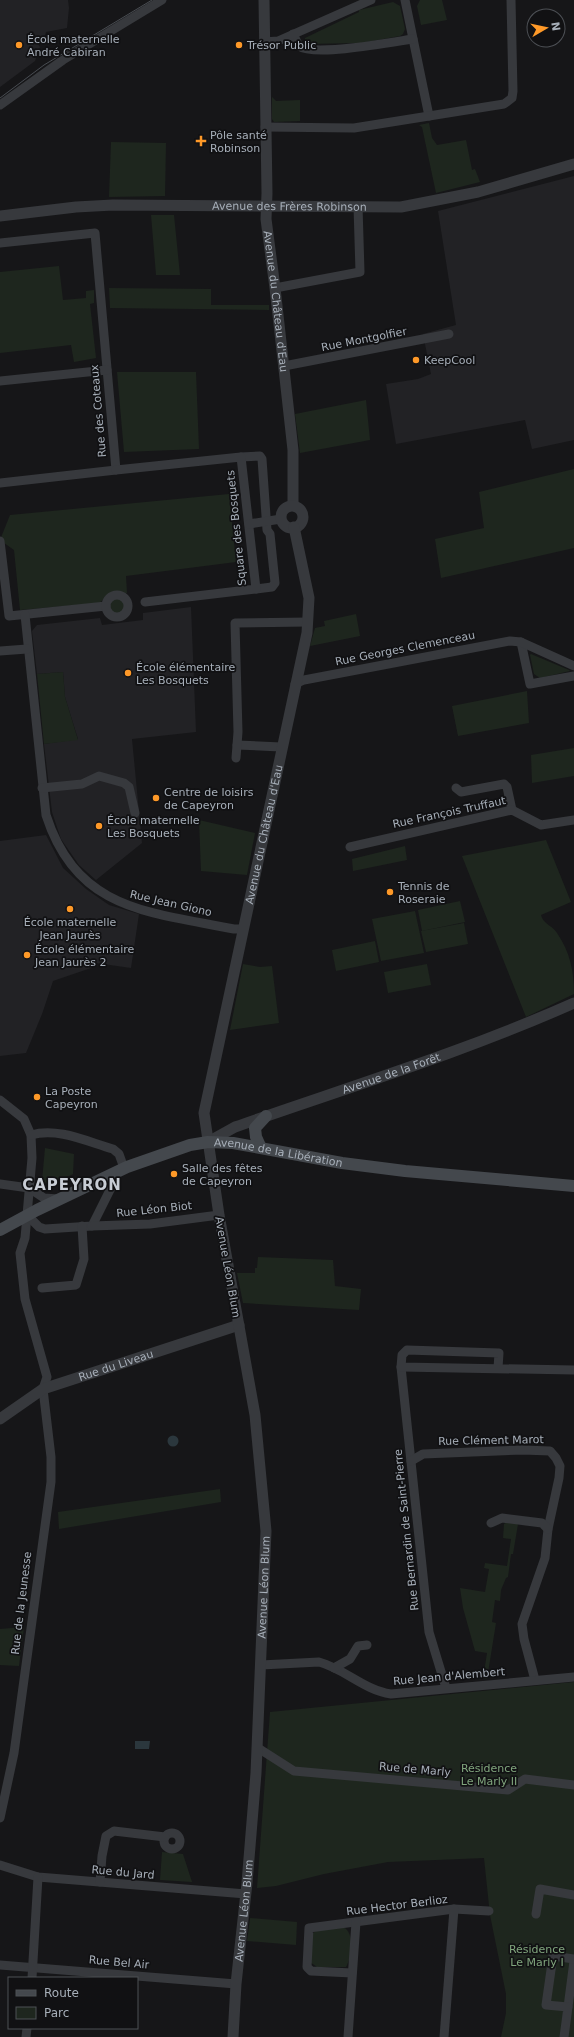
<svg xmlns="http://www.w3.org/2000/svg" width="574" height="2037" viewBox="0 0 574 2037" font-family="'DejaVu Sans',sans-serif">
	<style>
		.built { fill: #222225 }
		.green { fill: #1e261e }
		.water { fill: #2b373d }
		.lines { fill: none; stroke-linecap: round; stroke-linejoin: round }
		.minor { stroke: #37393d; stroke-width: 9 }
		.tertiary { stroke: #37393d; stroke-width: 11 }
		.secondary { stroke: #44484d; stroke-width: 12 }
		.tram { stroke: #494d52; stroke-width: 1 }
		.poi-dot { fill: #fe9928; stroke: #111113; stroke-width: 1.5 }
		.labels { text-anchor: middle; stroke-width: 3.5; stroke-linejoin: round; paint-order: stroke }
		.poi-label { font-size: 11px; fill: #a7afb9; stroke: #111113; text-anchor: start }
		.street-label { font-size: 11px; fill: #a7afb9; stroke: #111113 }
		.park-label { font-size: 11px; fill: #80a57d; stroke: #111113 }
		.district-label { font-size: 15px; font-weight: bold; letter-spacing: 1px; fill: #c8cdd5; stroke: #111113 }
	</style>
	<rect width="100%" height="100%" fill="#161618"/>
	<g class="built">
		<polygon points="0,0 68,0 69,8 67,28 46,32 44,38 37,43 40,47 35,61 0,87"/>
		<polygon points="574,176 574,440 532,449 525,420 396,444 386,384 418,379 431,374 423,334 456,325 438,211"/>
		<polygon points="191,607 196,732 132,739 142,843 96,880 79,865 61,839 52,812 44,744 78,739 65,697 63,672 37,674 32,631 37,625 100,618 102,625 143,620 143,613"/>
		<polygon points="46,835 63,868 86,889 109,905 139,914 131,968 96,963 91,968 53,981 42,1014 26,1053 0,1056 0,841"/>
	</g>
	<g class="green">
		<polygon points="420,0 442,0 447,20 421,25 417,6"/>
		<polygon points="393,2 400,6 405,29 403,34 400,36 361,43 304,44 305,38 359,12 359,10"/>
		<polygon points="272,97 276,101 300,100 300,121 274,122 272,119"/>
		<polygon points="429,123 432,138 437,145 466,140 472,170 475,169 480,182 436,193 422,127 419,125"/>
		<polygon points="111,142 166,143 165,196 109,197"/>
		<polygon points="151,215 174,215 180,275 156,275"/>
		<polygon points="59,266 63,300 86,298 86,291 94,290 94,303 90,304 96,358 74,362 71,345 0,353 0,272"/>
		<polygon points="109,288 211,289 211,305 269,305 269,310 110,308"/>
		<polygon points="117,372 196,372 199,449 124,452"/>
		<polygon points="366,400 370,440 300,453 295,414"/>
		<polygon points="574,469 574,548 441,578 435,539 484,528 479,492"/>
		<polygon points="229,494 236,562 126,576 127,593 109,595 99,603 20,610 14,550 0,540 10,515"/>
		<circle cx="117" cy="606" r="8"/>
		<polygon points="356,614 360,636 310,646 315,628 325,626 324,621"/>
		<polygon points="531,654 569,670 570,671 540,678 534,674 530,655"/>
		<polygon points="63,672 65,697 78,740 44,744 37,674"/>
		<polygon points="527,691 529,723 458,736 452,706"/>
		<polygon points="574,748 574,776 532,783 531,755"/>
		<polygon points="199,820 255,833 247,875 201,871"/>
		<path d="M546,840L571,902L541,915C543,924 552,925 557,933C570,952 574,971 574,994L526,1017L462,856Z"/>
		<polygon points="405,846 407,860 353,871 352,859"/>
		<polygon points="460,901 465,922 422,931 418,910"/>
		<polygon points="415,911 424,953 381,961 372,919"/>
		<polygon points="464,923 468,944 426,952 421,931"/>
		<polygon points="375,941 379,962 336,971 332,950"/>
		<polygon points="243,964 260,967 272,966 279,1023 230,1030"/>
		<polygon points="427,964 431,985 388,993 384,972"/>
		<polygon points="45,1148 74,1154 73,1174 51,1185 42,1181"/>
		<polygon points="258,1257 333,1260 335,1286 361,1289 359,1310 243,1303 237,1273 255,1273 255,1268 257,1268"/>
		<polygon points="220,1489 221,1502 59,1529 58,1512"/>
		<polygon points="507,1522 518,1524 513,1554 511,1554 508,1577 506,1578 501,1590 500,1601 495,1600 492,1622 496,1623 487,1679 483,1679 487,1653 475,1651 463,1608 460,1588 485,1592 489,1569 484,1568 485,1563 507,1566 511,1539 503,1538 504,1524"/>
		<polygon points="24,1627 19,1666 0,1665 0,1629"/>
		<polygon points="574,1682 574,2037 501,2037 506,2013 506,1994 490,1915 484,1858 388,1862 324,1874 276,1886 257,1888 270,1712"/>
		<polygon points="162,1852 183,1854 192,1882 160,1880"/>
		<polygon points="250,1918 297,1922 296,1945 247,1941"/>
		<path d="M343,1927C355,1932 352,1957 346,1967H317L310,1962L312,1934L317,1930Z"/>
	</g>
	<g class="water">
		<circle cx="173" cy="1441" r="5.5"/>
		<polygon points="135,1741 150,1741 149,1749 135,1749"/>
	</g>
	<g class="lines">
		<g class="minor">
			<polyline points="405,0 429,116"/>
			<path d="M293,34L299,46C314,57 393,42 413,39"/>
			<polyline points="264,42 278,41 371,0"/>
			<polyline points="0,105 63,60 162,0"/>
			<polyline points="265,127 354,128 504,104 512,98 513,91 511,0"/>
			<polyline points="0,243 95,233 116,470 0,483"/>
			<polyline points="275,288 360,272 358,206"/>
			<polyline points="284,366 449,334"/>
			<polyline points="0,381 107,370"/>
			<polyline points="241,457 260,456 262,459 267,530 270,534 275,583 272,587 256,589"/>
			<polyline points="116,470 241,457 256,589 145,602"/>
			<polyline points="249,524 281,519"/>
			<polyline points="0,541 9,616 106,606"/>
			<circle cx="117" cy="606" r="11"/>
			<path d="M25,615L46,815C77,911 149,912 234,929H243"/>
			<polyline points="521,642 530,684 574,676"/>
			<polyline points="0,651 27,649"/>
			<polyline points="295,684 304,680 510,641 521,642 574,666"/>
			<polyline points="237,745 281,747"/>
			<polyline points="236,758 238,732 235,623 308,622"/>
			<polyline points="42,788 82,784 99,776 124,783 129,787 135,813"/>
			<polyline points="456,788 461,792 504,784 507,787 512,810"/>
			<polyline points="350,847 512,810 541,825 574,820"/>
			<polyline points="0,1100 24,1119 31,1135 32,1158 25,1238 20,1253 25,1299 47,1377 43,1389 51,1457 51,1482 14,1753 0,1818"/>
			<path d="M31,1135C58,1127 88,1142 113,1149L119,1154L124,1168"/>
			<polyline points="0,1184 29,1188"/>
			<polyline points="29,1188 44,1198 58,1199"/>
			<polyline points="27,1215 39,1227 45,1229 92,1226 113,1184 118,1171"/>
			<polyline points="92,1226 150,1224 219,1215"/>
			<polyline points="42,1288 76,1285 84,1259 82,1226"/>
			<polyline points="401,1367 429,1632 446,1688"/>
			<polyline points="498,1368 499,1353 407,1350 402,1355 401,1367 574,1370"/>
			<polyline points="411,1461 423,1454 523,1450 550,1451 556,1458 560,1466 559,1478 548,1529 545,1558 522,1624 524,1639 535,1680"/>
			<polyline points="491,1523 502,1518 542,1523 548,1529"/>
			<path d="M261,1665L319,1662C345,1669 364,1690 391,1694L574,1677"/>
			<polyline points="334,1668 350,1659 358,1646 367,1645"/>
			<polyline points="258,1748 294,1771 508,1790 525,1779 574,1785"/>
			<circle cx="172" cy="1841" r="8"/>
			<polyline points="0,1865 38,1877 246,1894"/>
			<polyline points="100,1882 102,1856 106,1836 114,1831 165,1837"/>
			<polyline points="536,1914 540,1889 574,1895"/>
			<polyline points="0,1965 236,1984"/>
			<polyline points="352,1973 311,1971 307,1967 309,1928 454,1909 489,1911"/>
			<polyline points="32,1978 38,1877"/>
			<polyline points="568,2007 574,1961"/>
			<polyline points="26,2037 27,2028"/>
			<polyline points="348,2037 356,1922"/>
			<polyline points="444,2037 454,1909"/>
			<polyline points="564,2037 568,2007 546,2005 553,1956 574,1959"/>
		</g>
		<g class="tertiary">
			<path id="s1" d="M264,0L267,193L266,219L275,288L293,450V505"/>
			<path id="s2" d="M0,216L76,207L113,205L401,207L478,192L574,164"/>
			<circle cx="292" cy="517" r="11"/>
			<path id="s3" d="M208,1142L235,1127C349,1087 464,1052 574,1003"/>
			<path id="s4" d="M0,1419L43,1389L239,1325"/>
			<path id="s5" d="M233,2037L236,1984L247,1883L256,1773L266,1531L255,1415L219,1215L204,1113L307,633L309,598L294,527"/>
		</g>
		<g class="secondary">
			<polyline points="261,1148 256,1137 255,1128 266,1116"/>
			<path id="s6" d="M0,1230L37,1210L127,1167L190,1145L208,1142L233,1143L342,1163L405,1171L574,1186"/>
		</g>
		<polyline class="tram" points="0,98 44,65 152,0"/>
	</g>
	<g class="poi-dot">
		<circle cx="19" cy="45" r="4"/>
		<circle cx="239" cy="45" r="4"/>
		<path d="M199 135h4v4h4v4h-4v4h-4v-4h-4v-4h4z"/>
		<circle cx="416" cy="360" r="4"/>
		<circle cx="128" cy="673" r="4"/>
		<circle cx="156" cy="798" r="4"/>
		<circle cx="99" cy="826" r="4"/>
		<circle cx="390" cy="892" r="4"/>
		<circle cx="70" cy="909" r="4"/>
		<circle cx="27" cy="955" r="4"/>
		<circle cx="37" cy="1097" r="4"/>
		<circle cx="174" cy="1174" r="4"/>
	</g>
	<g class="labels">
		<g class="poi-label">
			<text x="27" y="43">École maternelle<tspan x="27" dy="13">André Cabiran</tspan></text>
			<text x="247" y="49">Trésor Public</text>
			<text x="210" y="139">Pôle santé<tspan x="210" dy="13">Robinson</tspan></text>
			<text x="424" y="364">KeepCool</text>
			<text x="136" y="671">École élémentaire<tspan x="136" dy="13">Les Bosquets</tspan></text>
			<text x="164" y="796">Centre de loisirs<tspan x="164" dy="13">de Capeyron</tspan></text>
			<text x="107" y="824">École maternelle<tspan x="107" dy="13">Les Bosquets</tspan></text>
			<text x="398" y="890">Tennis de<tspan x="398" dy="13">Roseraie</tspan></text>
			<text x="70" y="926" text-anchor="middle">École maternelle<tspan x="70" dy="13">Jean Jaurès</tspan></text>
			<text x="35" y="953">École élémentaire<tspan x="35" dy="13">Jean Jaurès 2</tspan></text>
			<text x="45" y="1095">La Poste<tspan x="45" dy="13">Capeyron</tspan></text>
			<text x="182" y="1172">Salle des fêtes<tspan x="182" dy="13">de Capeyron</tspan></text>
		</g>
		<g class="street-label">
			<text dy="4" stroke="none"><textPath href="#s2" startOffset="290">Avenue des Frères Robinson</textPath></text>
			<text dy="4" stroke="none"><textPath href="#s1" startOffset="302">Avenue du Château d'Eau</textPath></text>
			<text transform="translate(364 339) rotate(-11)" y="4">Rue Montgolfier</text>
			<text transform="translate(98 411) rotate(-95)" y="4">Rue des Coteaux</text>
			<text transform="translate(236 528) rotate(-96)" y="4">Square des Bosquets</text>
			<text transform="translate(405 648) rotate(-11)" y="4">Rue Georges Clemenceau</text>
			<text transform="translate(449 812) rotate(-12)" y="4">Rue François Truffaut</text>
			<text dy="4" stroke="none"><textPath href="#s5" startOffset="1215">Avenue du Château d'Eau</textPath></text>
			<text transform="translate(171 903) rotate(13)" y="4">Rue Jean Giono</text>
			<text dy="4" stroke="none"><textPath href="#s3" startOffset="196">Avenue de la Forêt</textPath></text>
			<text dy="4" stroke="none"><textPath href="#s6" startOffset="298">Avenue de la Libération</textPath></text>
			<text transform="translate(154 1209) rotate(-6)" y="4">Rue Léon Biot</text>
			<text transform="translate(228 1267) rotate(80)" y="4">Avenue Léon Blum</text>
			<text dy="4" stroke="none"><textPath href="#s4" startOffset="129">Rue du Liveau</textPath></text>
			<text transform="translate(491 1440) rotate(-1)" y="4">Rue Clément Marot</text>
			<text transform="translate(406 1530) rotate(-96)" y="4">Rue Bernardin de Saint-Pierre</text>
			<text dy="4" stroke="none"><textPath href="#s5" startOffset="451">Avenue Léon Blum</textPath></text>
			<text transform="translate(21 1603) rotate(-83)" y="4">Rue de la Jeunesse</text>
			<text transform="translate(449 1676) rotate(-5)" y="4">Rue Jean d'Alembert</text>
			<text transform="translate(415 1769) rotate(5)" y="4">Rue de Marly</text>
			<text transform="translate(123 1872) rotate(5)" y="4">Rue du Jard</text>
			<text transform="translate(397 1905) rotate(-7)" y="4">Rue Hector Berlioz</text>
			<text dy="4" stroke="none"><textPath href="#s5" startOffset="127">Avenue Léon Blum</textPath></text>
			<text transform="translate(119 1962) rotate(5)" y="4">Rue Bel Air</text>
		</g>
		<g class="park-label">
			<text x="489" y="1772">Résidence<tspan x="489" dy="13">Le Marly II</tspan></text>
			<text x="537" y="1953">Résidence<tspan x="537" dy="13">Le Marly I</tspan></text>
		</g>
		<g class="district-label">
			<text x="72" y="1190">CAPEYRON</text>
		</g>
	</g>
	<rect x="8" y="1977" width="130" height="52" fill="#111113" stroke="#4d5055"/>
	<rect x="16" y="1990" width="20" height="6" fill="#44484d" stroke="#4d5055"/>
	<text x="44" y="1997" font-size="12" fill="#a7afb9">Route</text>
	<rect x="16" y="2007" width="20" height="12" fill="#1e261e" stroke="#4d5055"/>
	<text x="44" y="2017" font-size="12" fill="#a7afb9">Parc</text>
	<g transform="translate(546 28) rotate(81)"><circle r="19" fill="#111113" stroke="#4d5055"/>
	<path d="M0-3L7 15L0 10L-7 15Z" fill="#fe9928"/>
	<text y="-6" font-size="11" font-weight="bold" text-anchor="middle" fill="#a7afb9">N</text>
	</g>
</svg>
